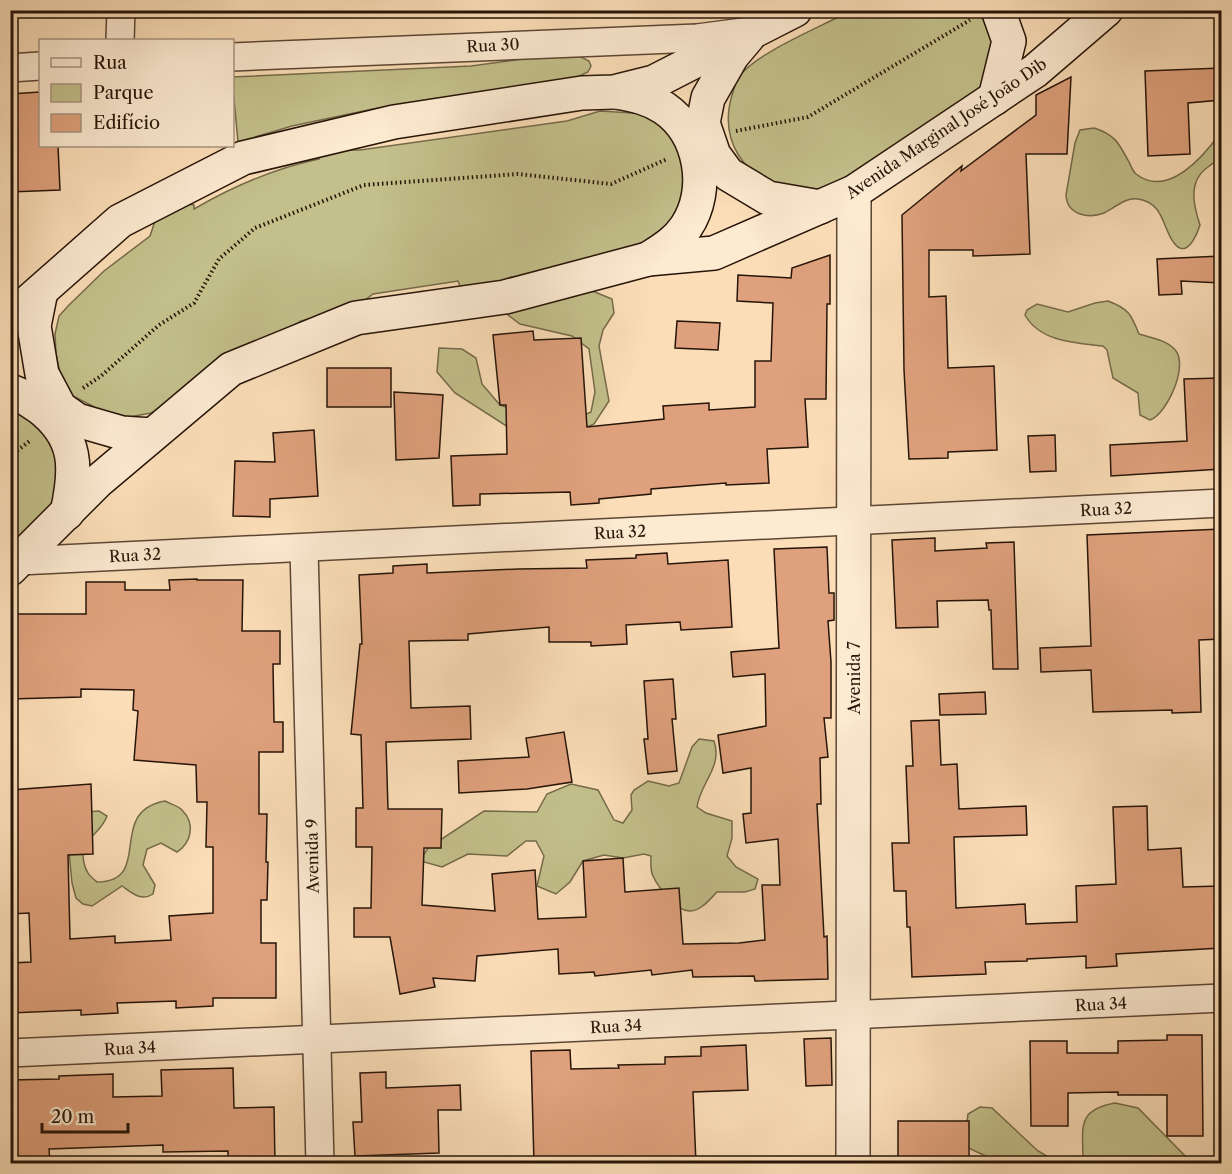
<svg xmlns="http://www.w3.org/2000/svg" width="1232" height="1174" viewBox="0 0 1232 1174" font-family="'Libre Caslon Text',serif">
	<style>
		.green { fill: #c3c08b; stroke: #756a4a; stroke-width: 1.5 }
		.building { fill: #dfa17d; stroke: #271408; stroke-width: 1.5 }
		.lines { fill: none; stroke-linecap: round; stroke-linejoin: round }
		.minor-casing { stroke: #5c4634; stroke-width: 30 }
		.tertiary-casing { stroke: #5c4634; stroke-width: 36 }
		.secondary-casing { stroke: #271408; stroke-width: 36 }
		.path { stroke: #271408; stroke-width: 4; stroke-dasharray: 1.5 3; stroke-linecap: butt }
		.minor { stroke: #fcead1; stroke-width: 27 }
		.tertiary { stroke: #fcead1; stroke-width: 33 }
		.secondary { stroke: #fcead1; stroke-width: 33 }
		.labels { text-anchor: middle; stroke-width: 4.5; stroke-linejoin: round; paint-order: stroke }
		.street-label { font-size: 16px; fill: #271408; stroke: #fcead1 }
	</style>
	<rect width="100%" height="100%" fill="#fbdeb8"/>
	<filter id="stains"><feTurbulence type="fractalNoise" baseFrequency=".00333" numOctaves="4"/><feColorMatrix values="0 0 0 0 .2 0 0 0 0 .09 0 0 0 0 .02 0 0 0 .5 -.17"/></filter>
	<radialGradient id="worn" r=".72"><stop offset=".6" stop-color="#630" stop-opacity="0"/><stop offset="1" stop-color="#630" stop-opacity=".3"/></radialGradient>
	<g class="green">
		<path d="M850,11H986L998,50L989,85C964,102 939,119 914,136C882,158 848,183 810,191C803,192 794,189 787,187C743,179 719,139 732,95C734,90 735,83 738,78C755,53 821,27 850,11Z"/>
		<polygon points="551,55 579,56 589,61 591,66 588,72 575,78 373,109 292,126 238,142 232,77 471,66"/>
		<path d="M600,111L649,114L677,135L694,173L673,233L541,280C505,272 505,279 475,296L463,294L458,281L373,294L356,307L301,321L169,404L151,413L124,418L104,412L69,394L61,378L56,354L55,334L59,316L68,306L104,271L150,236L158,212L176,202L194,205V209C232,187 276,168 319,159L320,155L328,150H360L567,121Z"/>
		<path d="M1094,128C1116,135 1119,144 1129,162C1131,166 1133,172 1136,174C1168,199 1204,156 1221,132V162C1215,161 1213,163 1208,167C1188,181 1193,204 1200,225C1197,234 1187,260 1174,243C1162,227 1164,203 1138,199C1125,197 1115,208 1104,213C1088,219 1067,215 1066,195L1075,143L1080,130Z"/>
		<polygon points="590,290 612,299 614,313 603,330 599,346 609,401 594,424 576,432 508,427 455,393 437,372 439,348 462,349 476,358 482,384 500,405 542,420 569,422 591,412 595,392 589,349 572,336 520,324 508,315 508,309"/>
		<path d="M1108,301C1129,309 1131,314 1139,334C1151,338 1168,340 1176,351C1188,367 1167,414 1150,420L1140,415L1138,393L1113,378L1107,350L1103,346C1076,343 1040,342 1025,315L1027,310L1037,304L1068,312L1095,303Z"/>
		<polygon points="11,409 30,416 54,445 60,497 11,553"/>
		<path d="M699,739L714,741C723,767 700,783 697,807L706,813L732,821V838L727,856L736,867L758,879L755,889L745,892H717C710,899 701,911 690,911C677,912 658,887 653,876C650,870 651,863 651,856L644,854L623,858L604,855L583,861L570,882L556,894L537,886L544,856L536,841H526L507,856L468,854L442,867L424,862L422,857L428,848L484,811L537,812L547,794L571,784L598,790L614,820L623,823L632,810L631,795L634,790L648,781L669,786L679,783L692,747Z"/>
		<path d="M165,801C170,804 179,806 182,810C196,824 191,843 177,852L161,843L147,849L143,865L155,885L153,894C141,902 132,893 122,886L92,906L83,904L76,898L72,883L68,842L86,812L99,811L107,816C100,836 78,839 84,863C86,873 90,876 97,882C155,881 105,812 165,801Z"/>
		<path d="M1115,1103L1138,1108L1192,1163L1077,1164L1083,1160C1083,1128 1076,1110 1115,1103Z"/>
		<polygon points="980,1107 992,1108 1038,1151 1059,1163 1001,1163 964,1146 968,1114"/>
	</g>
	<g class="building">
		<polygon points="1221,68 1221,100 1188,103 1190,154 1148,156 1145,71"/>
		<polygon points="1071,77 1067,154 1026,154 1030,254 973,256 973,250 929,250 929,297 946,296 948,368 994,366 997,450 948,452 948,458 909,459 904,370 902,215 962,166 961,171 1036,115 1036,95"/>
		<polygon points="40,92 40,146 58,146 60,190 10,192 10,94"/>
		<polygon points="830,255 830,304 827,304 826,399 805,399 808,447 767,449 769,483 726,485 726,483 651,489 651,494 599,499 599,503 571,505 570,492 480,494 480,505 453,506 451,456 507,454 506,405 500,405 493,335 533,331 534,340 581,338 587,427 664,419 663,406 709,403 709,410 755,407 755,361 771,361 773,303 737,301 738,275 791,278 792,268"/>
		<polygon points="1221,256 1221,283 1181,281 1182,294 1159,295 1157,259"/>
		<polygon points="677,321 720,323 718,350 675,348"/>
		<rect x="327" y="368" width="64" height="39"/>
		<polygon points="1220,378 1221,469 1111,476 1110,445 1187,441 1184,379"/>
		<polygon points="394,392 443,395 439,458 396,460"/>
		<polygon points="314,430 318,496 270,499 270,517 233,516 235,461 275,462 273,433"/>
		<polygon points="1055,435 1056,471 1030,472 1028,436"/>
		<polygon points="1221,529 1221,639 1199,640 1201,712 1172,713 1172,710 1093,712 1091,670 1041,672 1040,648 1091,646 1087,535"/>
		<polygon points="935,538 935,551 987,548 986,543 1014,542 1018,669 993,669 991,610 989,610 988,600 937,601 938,627 896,628 892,540"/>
		<polygon points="827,547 829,593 834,593 834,620 828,621 831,662 831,718 824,718 828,757 820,758 821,804 817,804 824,937 827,936 828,979 755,981 754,976 693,977 692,970 652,975 651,970 595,976 594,972 559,974 558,949 477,956 475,981 433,978 435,987 400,994 390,937 354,937 354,908 371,908 372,847 356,847 356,808 363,808 361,735 351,734 360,644 362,644 359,575 393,573 393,566 427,564 427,573 518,569 587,568 586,560 636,558 636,555 667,553 668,564 728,560 732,627 681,630 680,622 626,625 627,644 591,646 591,642 549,642 549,627 468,634 468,640 409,641 411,708 470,706 471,739 386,742 388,809 442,809 441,848 424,848 422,905 495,911 492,874 535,870 538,919 586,917 583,861 623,858 625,892 679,888 683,944 739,943 765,940 762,885 780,885 778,839 746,843 743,814 751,813 751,768 723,773 718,735 766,726 765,674 733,677 731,652 779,648 774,549"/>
		<polygon points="197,579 197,580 243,580 242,631 280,631 280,664 273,664 274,722 283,722 283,752 259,752 259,814 267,814 266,862 268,862 267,900 261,900 261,943 276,943 276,998 213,998 213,1006 176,1008 176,1001 117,1003 118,1013 81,1015 81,1010 10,1013 10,963 31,962 29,913 10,914 10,790 91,784 93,854 68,855 70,939 115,936 115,943 171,940 169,916 213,913 213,847 206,847 207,802 197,802 196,765 134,760 138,711 133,710 134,690 81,689 81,697 10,699 10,614 86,614 86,582 125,582 125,590 170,590 169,580"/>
		<polygon points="673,679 676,719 672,719 677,771 648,774 644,739 648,739 644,681"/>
		<polygon points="985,692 986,714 940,715 939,694"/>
		<polygon points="939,720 941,765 957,764 959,809 1026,806 1027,835 954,837 956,908 1025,904 1026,924 1077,922 1076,886 1116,884 1113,807 1147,806 1148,850 1181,848 1183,887 1221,886 1221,948 1116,954 1117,966 1086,968 1086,956 1027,959 1027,961 985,962 986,974 912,977 910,927 907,927 906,891 894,891 892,843 909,843 906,766 913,766 911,721"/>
		<polygon points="564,732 572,782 527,789 459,793 458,761 529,757 526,738"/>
		<polygon points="1167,1035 1202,1035 1203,1136 1167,1136 1167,1095 1118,1095 1118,1092 1068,1093 1068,1126 1031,1126 1030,1041 1067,1041 1067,1053 1118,1053 1118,1041 1167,1040"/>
		<polygon points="831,1038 832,1085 806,1086 804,1039"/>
		<polygon points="746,1045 748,1090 693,1092 696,1164 534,1164 531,1051 570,1050 571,1069 619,1068 618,1065 665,1064 665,1057 701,1056 701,1047"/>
		<polygon points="233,1068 234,1108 274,1107 275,1164 228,1164 228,1151 163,1152 163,1145 49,1149 50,1164 10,1164 10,1080 59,1079 59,1076 113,1074 113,1097 162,1096 161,1070"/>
		<polygon points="386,1072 386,1088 460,1085 461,1110 438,1110 439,1153 355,1156 353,1122 362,1122 360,1073"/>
		<rect x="898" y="1121" width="71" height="40"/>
	</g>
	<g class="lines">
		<defs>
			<g id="minor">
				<polyline points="120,40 121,10"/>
				<polyline points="232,57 697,38 743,32"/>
				<polyline points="10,68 40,66"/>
				<polyline points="304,548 320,1164"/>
				<polyline points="19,561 1222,503"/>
				<polyline points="10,1053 1222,998"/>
			</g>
			<polyline id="tertiary" points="853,1164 854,192"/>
			<g id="secondary">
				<polyline points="748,37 732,56 708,98 703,123 714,155 728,174 768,198 820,207"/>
				<path d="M616,92C634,95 649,98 664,108C701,133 711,190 686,227C676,242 662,250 648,259"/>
				<polyline points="995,98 1009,41 998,10"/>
				<polyline points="41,291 34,326 42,374 60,408 77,420 122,433 152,435"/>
				<polyline points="10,318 120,221 243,158 394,122 582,93 614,92 654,82 795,10"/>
				<path d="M10,391C22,394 29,401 39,407C78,437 77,468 67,513"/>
				<polyline points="10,569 97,482 231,369 356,318 505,297 648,259 714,253 854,192 1035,71 1106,10"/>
			</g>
		</defs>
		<use href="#minor" class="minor-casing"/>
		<use href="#tertiary" class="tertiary-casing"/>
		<use href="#secondary" class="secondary-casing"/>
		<g class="path">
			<polyline points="736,131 808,117 970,20"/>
			<polyline points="83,388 101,376 159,325 194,303 219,259 255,228 364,185 518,174 611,184 667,159"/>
			<polyline points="10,456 31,440"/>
		</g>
		<use href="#minor" class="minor"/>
		<use href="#tertiary" class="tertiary"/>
		<use href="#secondary" class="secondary"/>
	</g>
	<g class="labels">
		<g class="street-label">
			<text transform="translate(493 45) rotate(-3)" y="6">Rua 30</text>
			<text transform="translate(946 128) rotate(-34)" y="6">Avenida Marginal José João Dib</text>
			<text transform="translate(1106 509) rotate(-3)" y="6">Rua 32</text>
			<text transform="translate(620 532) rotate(-3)" y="6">Rua 32</text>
			<text transform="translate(135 555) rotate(-3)" y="6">Rua 32</text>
			<text transform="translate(854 678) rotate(-90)" y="6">Avenida 7</text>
			<text transform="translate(312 856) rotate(-91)" y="6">Avenida 9</text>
			<text transform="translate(1101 1004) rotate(-3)" y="6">Rua 34</text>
			<text transform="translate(616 1026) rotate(-3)" y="6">Rua 34</text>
			<text transform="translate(130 1048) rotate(-3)" y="6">Rua 34</text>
		</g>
	</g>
	<rect width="1232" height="1174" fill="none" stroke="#fbdeb8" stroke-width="36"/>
	<rect x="12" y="12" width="1208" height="1150" fill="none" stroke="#271408" stroke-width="3"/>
	<rect x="18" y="18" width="1196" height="1138" fill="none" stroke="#271408" stroke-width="1.5"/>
	<rect x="39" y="39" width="195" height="108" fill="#fcead1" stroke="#a79481" stroke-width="1.5"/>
	<rect x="51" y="58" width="30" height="9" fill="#fcead1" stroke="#a79481" stroke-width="1.5"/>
	<text x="93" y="69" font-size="18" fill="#271408">Rua</text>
	<rect x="51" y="84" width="30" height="18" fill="#c3c08b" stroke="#a79481" stroke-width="1.5"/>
	<text x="93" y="99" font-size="18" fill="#271408">Parque</text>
	<rect x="51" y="114" width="30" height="18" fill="#dfa17d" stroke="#a79481" stroke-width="1.5"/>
	<text x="93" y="129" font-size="18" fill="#271408">Edifício</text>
	<path d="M42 1123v9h86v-9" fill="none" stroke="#271408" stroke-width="3"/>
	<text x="51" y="1123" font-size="18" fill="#271408" stroke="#fcead1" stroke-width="4.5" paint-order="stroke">20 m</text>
	<rect width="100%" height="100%" filter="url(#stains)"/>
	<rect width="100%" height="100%" fill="url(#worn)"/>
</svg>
